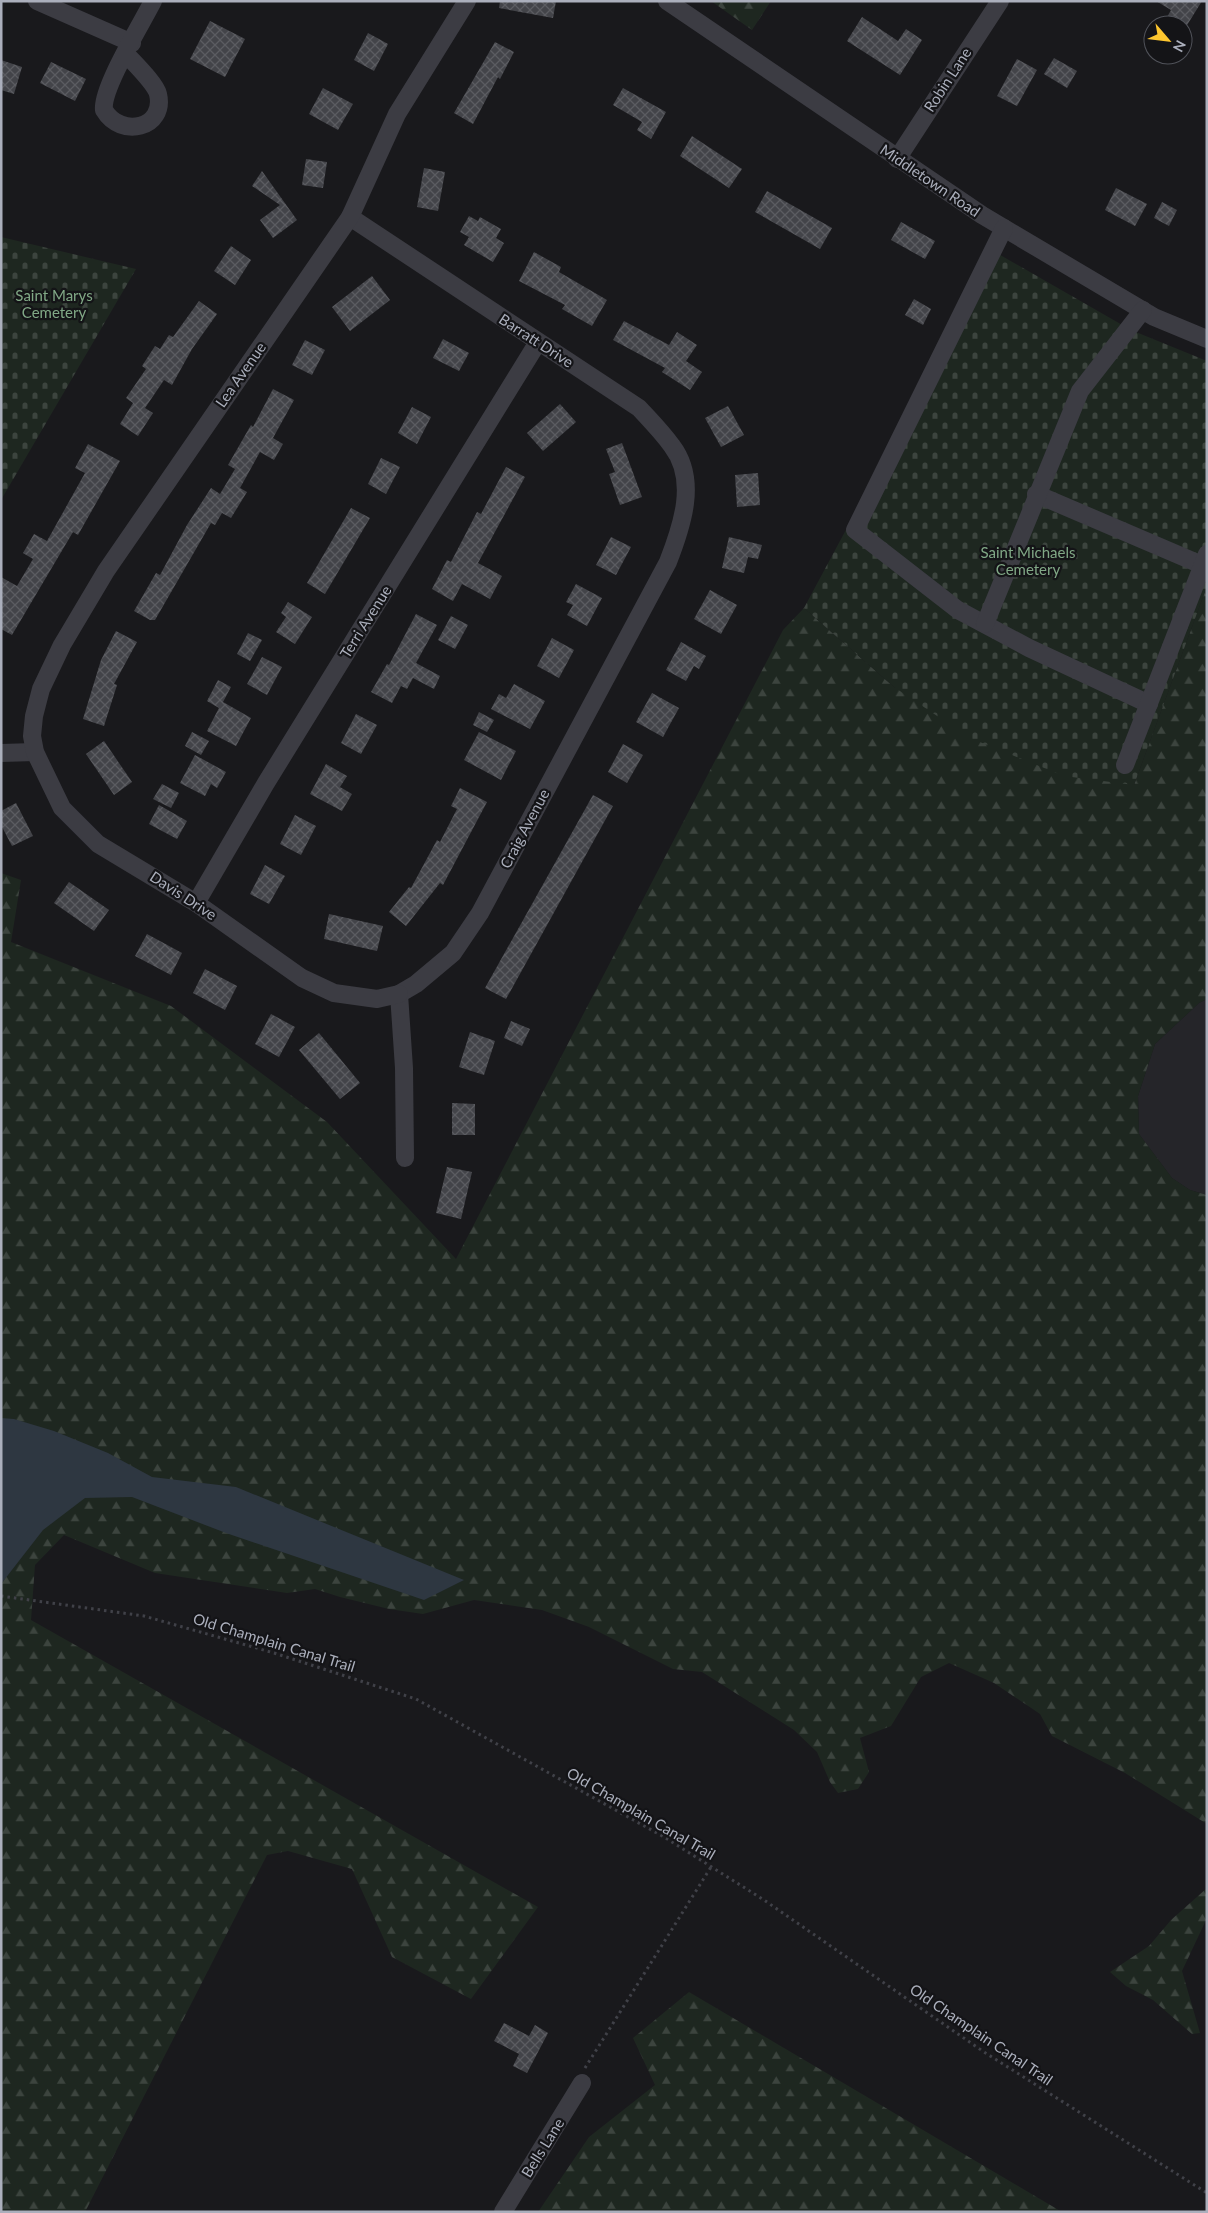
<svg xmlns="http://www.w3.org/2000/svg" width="1208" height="2213" viewBox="0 0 1208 2213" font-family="Lato,sans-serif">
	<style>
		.built { fill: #252529 }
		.forest { fill: url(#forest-firs) }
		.cemetery { fill: url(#cemetery-stones) }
		.water { fill: #2e3741 }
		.building { fill: url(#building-cross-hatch) }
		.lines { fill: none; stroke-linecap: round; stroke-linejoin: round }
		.path { stroke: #404148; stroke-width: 3; stroke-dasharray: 2.5 4; stroke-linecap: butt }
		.minor { stroke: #3c3c43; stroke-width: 18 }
		.labels { text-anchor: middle; stroke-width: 4.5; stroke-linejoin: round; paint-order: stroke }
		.street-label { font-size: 15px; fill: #abafbc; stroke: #141417 }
		.park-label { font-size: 15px; fill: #81a886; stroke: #141417 }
	</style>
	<defs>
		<pattern id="forest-firs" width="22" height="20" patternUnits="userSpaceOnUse" patternTransform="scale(1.25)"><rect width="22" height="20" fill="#1e2720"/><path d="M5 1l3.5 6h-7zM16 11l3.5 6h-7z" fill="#3c443e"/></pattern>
		<pattern id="cemetery-stones" width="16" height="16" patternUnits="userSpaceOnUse" patternTransform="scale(1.25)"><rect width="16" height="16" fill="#1e2720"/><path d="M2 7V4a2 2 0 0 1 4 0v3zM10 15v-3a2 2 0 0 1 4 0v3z" fill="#3c443e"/></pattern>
		<pattern id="building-cross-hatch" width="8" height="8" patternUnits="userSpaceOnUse" patternTransform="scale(1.25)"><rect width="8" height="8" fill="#434449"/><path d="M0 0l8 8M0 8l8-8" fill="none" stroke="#5b5c61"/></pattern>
	</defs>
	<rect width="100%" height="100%" fill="#19191c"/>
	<polygon class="built" points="1207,999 1207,1195 1190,1190 1172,1178 1139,1134 1138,1096 1155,1044 1199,1003"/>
	<g class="forest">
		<polygon points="711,1 771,1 752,30"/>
		<polygon points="1207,586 1207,999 1199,1003 1155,1044 1138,1096 1139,1134 1172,1178 1190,1190 1207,1195 1207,1824 1125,1773 1052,1736 1040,1714 994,1683 949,1663 921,1677 891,1726 860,1738 869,1772 858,1789 838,1793 830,1782 817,1752 794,1730 702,1672 673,1669 589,1627 542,1610 474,1600 423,1614 389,1609 340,1597 315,1589 287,1593 155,1573 64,1535 35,1565 31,1620 538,1907 471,1999 392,1957 352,1869 288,1851 267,1855 85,2212 1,2212 1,873 21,880 11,942 171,1006 327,1122 456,1259 783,630 804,608 894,687 1134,785"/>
		<polygon points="1207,1888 1207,1918 1182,1971 1200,2033 1192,2034 1153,2000 1126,1986 1110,1972 1149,1946 1171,1920"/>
		<polygon points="689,1992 1062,2212 538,2212 589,2137 655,2085 633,2038"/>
	</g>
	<g class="cemetery">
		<polygon points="1,237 136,269 1,500"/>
		<polygon points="995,252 1131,330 1207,361 1207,586 1134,785 1064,776 970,738 894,687 804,608"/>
	</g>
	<polygon class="water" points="1,1418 14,1419 54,1431 108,1453 152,1477 236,1487 464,1580 424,1600 226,1533 132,1497 85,1498 43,1530 1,1584"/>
	<g class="building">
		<polygon points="500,1 556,1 553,18 499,8"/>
		<polygon points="1156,1 1202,1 1184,30 1183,25 1176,25 1166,19 1171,10"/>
		<polygon points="862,17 898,41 906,29 922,40 900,75 847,41"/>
		<polygon points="210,21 245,39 225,77 190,59"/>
		<polygon points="368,33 388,44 374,71 354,60"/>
		<polygon points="495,42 514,52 500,79 498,77 473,124 454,113"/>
		<polygon points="1054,58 1077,71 1067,88 1044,74"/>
		<polygon points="1017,59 1037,70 1017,106 997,96"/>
		<polygon points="1,60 22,67 14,94 1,90"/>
		<polygon points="51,62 86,79 75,101 40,83"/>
		<polygon points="323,88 353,104 338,130 309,114"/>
		<polygon points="623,88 666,112 651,139 637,130 642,122 613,105"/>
		<polygon points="692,136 742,169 729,188 680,156"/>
		<polygon points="306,159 327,162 323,188 302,185"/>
		<polygon points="424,168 445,172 438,211 417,207"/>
		<polygon points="262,171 297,220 273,238 260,220 280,205 252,186"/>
		<polygon points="1116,188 1147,204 1135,226 1105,210"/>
		<polygon points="767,191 832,228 820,249 755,212"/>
		<polygon points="1162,202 1177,210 1169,226 1154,218"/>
		<polygon points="469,216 478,221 480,217 501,229 496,238 504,243 493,262 464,245 469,237 460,232"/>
		<polygon points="901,222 935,241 925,259 891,240"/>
		<polygon points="231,246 251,260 235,285 214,271"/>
		<polygon points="534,252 561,267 559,272 607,300 592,326 562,309 565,305 519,281"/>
		<polygon points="372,276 390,300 350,331 332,307"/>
		<polygon points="914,299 931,309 923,325 905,315"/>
		<polygon points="199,301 217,314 192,349 172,385 164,380 145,408 153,413 138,436 120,424 133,403 126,398 146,369 142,366 155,346 160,349 169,335 173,337"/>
		<polygon points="624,321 669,345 677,332 697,345 686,361 702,372 690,390 662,372 665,368 613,340"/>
		<polygon points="443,339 469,353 459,371 433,358"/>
		<polygon points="305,340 325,350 312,375 292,365"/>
		<polygon points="273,389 294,400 273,438 283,444 274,460 260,452 240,488 247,492 231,518 222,513 215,525 211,523 155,620 150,620 134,611 156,573 160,575 187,525 211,488 220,494 235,469 228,465 251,425 253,427"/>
		<polygon points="560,404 576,422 543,451 527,433"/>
		<polygon points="728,406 744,435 721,447 705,418"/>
		<polygon points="412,407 431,417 417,444 398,433"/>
		<polygon points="622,443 642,497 620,505 609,474 615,472 606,449"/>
		<polygon points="88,444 120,461 78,535 73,532 12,635 1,629 1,577 17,586 33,559 23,553 34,534 47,541 85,473 75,468"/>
		<polygon points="381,458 400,467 386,494 368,484"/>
		<polygon points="506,467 525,477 478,563 502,576 490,599 462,584 453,601 432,589 447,560 451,562 477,512 481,514"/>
		<polygon points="758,473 760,505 737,507 735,475"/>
		<polygon points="351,508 370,518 325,594 307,583"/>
		<polygon points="611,537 631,547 616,575 596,565"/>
		<polygon points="729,537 762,545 758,559 748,557 744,573 722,568"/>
		<polygon points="576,584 602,598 587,626 567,615 573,605 566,602"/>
		<polygon points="710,590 737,605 721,634 694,619"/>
		<polygon points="288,602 312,617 295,644 276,632 286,617 281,613"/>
		<polygon points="416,614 437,625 416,663 440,676 434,689 413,678 407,689 401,686 392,703 371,692 387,664 389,665"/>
		<polygon points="451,616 468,625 455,649 438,640"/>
		<polygon points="116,631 137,642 114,684 117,685 104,726 83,719 101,660"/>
		<polygon points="248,633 262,640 250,661 237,654"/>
		<polygon points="552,638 574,650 559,678 537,666"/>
		<polygon points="681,642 706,656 699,669 694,666 686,681 666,670"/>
		<polygon points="262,657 282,667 267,695 247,684"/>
		<polygon points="218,680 231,687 223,702 251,718 236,746 207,731 219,708 207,701"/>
		<polygon points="514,684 545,701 530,729 491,709 499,694 506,698"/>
		<polygon points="652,693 679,708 663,737 636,722"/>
		<polygon points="479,712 494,720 487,732 473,725"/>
		<polygon points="356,714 377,725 361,754 341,743"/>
		<polygon points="192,732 209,741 201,755 185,746"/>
		<polygon points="479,732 516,751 501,780 464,760"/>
		<polygon points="104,741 132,782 114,795 86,754"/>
		<polygon points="623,744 643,755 627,783 608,772"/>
		<polygon points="195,755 226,772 217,788 211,784 205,796 180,783"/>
		<polygon points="326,764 347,776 340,787 352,794 342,811 310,794"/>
		<polygon points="162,784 179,793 171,808 153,799"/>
		<polygon points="460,788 487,802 443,885 440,883 406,926 389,912 409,887 411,888 437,840 440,842 457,809 451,806"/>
		<polygon points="593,795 613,806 506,999 485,988"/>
		<polygon points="16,803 33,836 12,846 1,825 1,811"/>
		<polygon points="159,805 187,821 177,839 149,824"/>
		<polygon points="295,815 316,826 301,855 280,844"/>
		<polygon points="265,865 285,876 269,904 250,894"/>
		<polygon points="69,882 109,910 94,931 54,903"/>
		<polygon points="329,914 383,926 377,951 324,939"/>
		<polygon points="147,934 182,953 171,975 135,956"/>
		<polygon points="205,969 237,986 225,1010 193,993"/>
		<polygon points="271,1014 295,1027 279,1057 255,1044"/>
		<polygon points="511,1021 530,1029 522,1046 504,1038"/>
		<polygon points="470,1032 495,1041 484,1075 459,1067"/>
		<polygon points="319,1033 360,1083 340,1099 299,1050"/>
		<polygon points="452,1103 475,1104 475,1135 452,1135"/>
		<polygon points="447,1167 472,1172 461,1219 436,1213"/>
		<polygon points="504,2023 529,2036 535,2025 548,2033 527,2073 513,2066 519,2054 494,2041"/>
	</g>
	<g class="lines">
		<g class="path">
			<polyline points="1,1596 144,1616 274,1653 416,1699 664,1837 764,1900 984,2052 1207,2193"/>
			<polyline points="585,2068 711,1867"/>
		</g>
		<g class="minor">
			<polyline points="37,1 132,43"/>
			<polyline points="667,1 982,215 1154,317 1207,339"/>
			<path d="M126,54C134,63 155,83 158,94C166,128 121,139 104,110C101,89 142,23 153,1"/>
			<polyline points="897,159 1000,1"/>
			<path d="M350,217L639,408C650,420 662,432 672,446C698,480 682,526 668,562L480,913L453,953L416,984L399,994L404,1068L405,1158"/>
			<polyline points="1004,228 855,530 958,610 1029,648 1149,704"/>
			<polyline points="1036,494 1202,565"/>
			<polyline points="985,624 1080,391 1143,310"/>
			<polyline points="1,753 35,752"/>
			<polyline points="1125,765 1207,554"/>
			<polyline points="196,903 266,783 538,342"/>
			<polyline points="399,994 377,999 334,993 302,978 196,903 98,844 62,808 35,752 32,736 34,716 41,689 62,645 106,571 350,217 397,114 467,1"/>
			<polyline points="503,2212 582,2083"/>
		</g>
	</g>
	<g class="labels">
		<g class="street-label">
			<text transform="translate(948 80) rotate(-57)" y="5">Robin Lane</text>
			<text transform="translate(930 181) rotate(34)" y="5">Middletown Road</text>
			<text transform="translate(536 341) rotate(33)" y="5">Barratt Drive</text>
			<text transform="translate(241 375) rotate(-55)" y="5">Lea Avenue</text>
			<text transform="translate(366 622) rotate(-58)" y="5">Terri Avenue</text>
			<text transform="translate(525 829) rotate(-62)" y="5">Craig Avenue</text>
			<text transform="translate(183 896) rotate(33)" y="5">Davis Drive</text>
			<text transform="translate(274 1643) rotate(17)" y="5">Old Champlain Canal Trail</text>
			<text transform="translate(641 1814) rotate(30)" y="5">Old Champlain Canal Trail</text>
			<text transform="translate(981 2035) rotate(34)" y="5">Old Champlain Canal Trail</text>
			<text transform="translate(543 2148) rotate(-58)" y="5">Bells Lane</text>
		</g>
		<g class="park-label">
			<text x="54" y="301">Saint Marys<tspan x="54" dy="17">Cemetery</tspan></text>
			<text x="1028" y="558">Saint Michaels<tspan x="1028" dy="17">Cemetery</tspan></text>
		</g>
	</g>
	<rect width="1208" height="2213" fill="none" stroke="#abafbc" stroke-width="5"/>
	<g transform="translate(1168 40) rotate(118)"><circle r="24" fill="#141417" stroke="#505259"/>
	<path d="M0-4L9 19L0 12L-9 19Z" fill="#fdc62f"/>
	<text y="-8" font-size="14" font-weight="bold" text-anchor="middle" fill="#abafbc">N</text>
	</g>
</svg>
